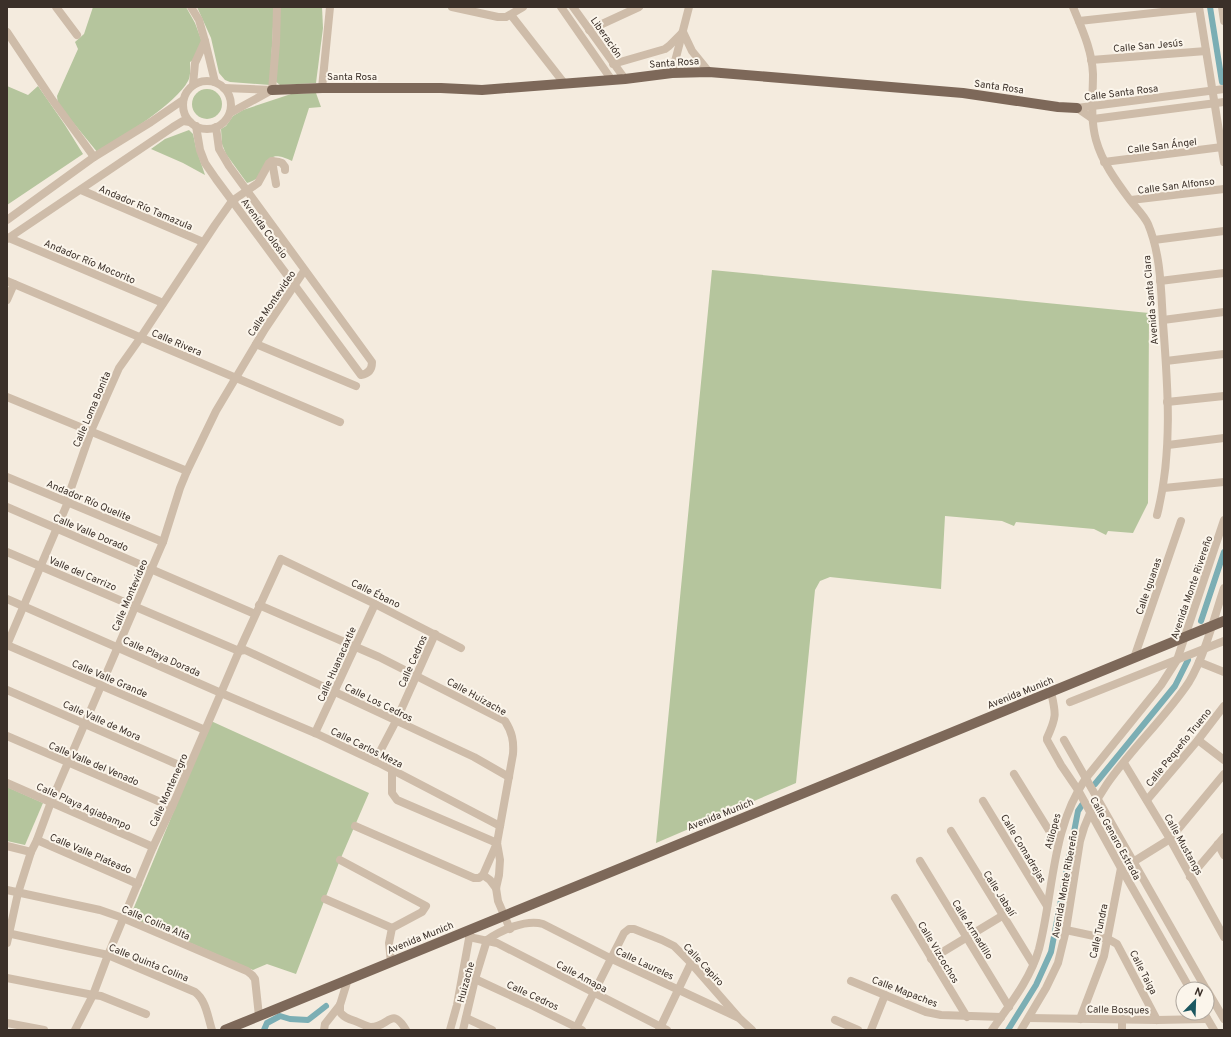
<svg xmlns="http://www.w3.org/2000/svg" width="1231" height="1037" viewBox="0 0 1231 1037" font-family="Overpass,sans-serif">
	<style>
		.green { fill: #b5c59d }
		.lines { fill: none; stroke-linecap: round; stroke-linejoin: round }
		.canal { stroke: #7baeb4; stroke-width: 6 }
		.minor { stroke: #cebca9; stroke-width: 8 }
		.major { stroke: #7d6859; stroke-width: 10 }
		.labels { text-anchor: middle; stroke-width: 4; stroke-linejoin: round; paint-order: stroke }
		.street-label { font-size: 10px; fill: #3b3029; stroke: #fbf5eb }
	</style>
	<rect width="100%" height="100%" fill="#f4ebde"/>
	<g class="green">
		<path d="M93,7H186L195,23L204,47L195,59L190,62C190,68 191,76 188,81C176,104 121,137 98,153L58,104L57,96L78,49L75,42L84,34Z"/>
		<polygon points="197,7 274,7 270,85 230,82 225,80 219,73 211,38"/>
		<polygon points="280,7 322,7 323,28 316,83 280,85 275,81"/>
		<polygon points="7,86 28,95 38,86 65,125 83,154 7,205"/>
		<circle cx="207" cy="104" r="15"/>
		<path d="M316,93L321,107L309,108L292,161C266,149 272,162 258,177C255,180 251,182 247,183L226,154L222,144L221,129L226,126L233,116L243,110L291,94Z"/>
		<polygon points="189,130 193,134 196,148 205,175 183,163 151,149 165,139"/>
		<polygon points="712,270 1149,313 1148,503 1133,533 1108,531 1106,535 1094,529 1016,522 1014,526 1002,521 945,516 941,589 830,577 820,581 815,590 796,783 656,843"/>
		<polygon points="211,721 369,793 340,860 296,974 267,964 253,970 130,917"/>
		<polygon points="7,787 43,803 25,845 7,841"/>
	</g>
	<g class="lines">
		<g class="canal">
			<polyline points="1210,7 1222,82"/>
			<polyline points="1201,621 1224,552"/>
			<polyline points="1095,784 1175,686 1188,660"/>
			<polyline points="264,1030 267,1023 280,1016 290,1019 308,1020 326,1006"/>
			<polyline points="1008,1030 1036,985 1051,952 1078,811 1082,805"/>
		</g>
		<g class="minor">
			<polyline points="56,7 77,35"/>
			<polyline points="191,7 199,20 205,41"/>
			<polyline points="452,7 498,17 506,17 523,7"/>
			<polyline points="561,7 611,79"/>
			<polyline points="573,7 625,79"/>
			<path d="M1073,7C1082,29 1092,50 1093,74C1093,95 1090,118 1096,140C1102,162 1116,181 1130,200C1136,208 1144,215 1148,224C1161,255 1161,290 1163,323C1168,387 1173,453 1157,515"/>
			<polyline points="1199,7 1224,162"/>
			<polyline points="1222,7 1224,21"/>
			<polyline points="511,15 564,83"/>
			<polyline points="1079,21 1199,8"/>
			<polyline points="589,30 639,7"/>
			<polyline points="7,32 51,98 94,157"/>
			<polyline points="1091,60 1206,51"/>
			<polyline points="613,64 665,49 669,46 683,32 692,51 709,72"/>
			<polyline points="672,73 689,7"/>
			<circle cx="207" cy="105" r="24"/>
			<polyline points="193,85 195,63 205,41 215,82"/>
			<polyline points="224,88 272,90 230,113"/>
			<polyline points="322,88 330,7"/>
			<polyline points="272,90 276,43 277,7"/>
			<polyline points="1077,108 1093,119 1224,102"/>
			<polyline points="1077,108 1224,89"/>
			<path d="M196,126L200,150L205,163L216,179L361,375C368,374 372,370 372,362L229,166L219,149L216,127"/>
			<polyline points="272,161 276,184"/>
			<polyline points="1104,162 1222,147"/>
			<polyline points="81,190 203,242"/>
			<polyline points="1131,200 1224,189"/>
			<polyline points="7,220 94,157 151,122 183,100"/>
			<polyline points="9,238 163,303"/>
			<polyline points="7,239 173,127 183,121 190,122"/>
			<polyline points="1154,240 1224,231"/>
			<polyline points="7,281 340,422"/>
			<polyline points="1160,281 1224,273"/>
			<polyline points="7,300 14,284"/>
			<polyline points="1163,320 1224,312"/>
			<polyline points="256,344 356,386"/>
			<polyline points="1166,361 1224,354"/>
			<polyline points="7,397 187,471"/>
			<polyline points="1167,402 1224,396"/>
			<polyline points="1168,445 1224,438"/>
			<polyline points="7,477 163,542"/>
			<polyline points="1164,488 1224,482"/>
			<polyline points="7,507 255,614"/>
			<polyline points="7,552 239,651 245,650 474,757 509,777"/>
			<polyline points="7,599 221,693 315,733 381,764 500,826"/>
			<path d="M259,605L379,657L505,721C512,732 514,741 513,754L497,843L500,860L499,875L496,888L498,901L510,929"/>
			<polyline points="7,645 68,502 68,497 91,431 119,368 141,337 215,225 232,201 258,183 269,163 272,161 279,162 282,163 285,167 285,170"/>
			<polyline points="7,645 205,730"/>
			<polyline points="1134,658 1181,521"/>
			<polyline points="1199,662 1224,672"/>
			<polyline points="7,690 188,769"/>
			<path d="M1051,692C1056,714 1057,716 1047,738V740L1061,765L1078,790L1121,868L1190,989"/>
			<polyline points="1070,702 1224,641"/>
			<polyline points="315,733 375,604"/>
			<polyline points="7,736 172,807"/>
			<polyline points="1064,740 1206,989"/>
			<polyline points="1198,740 1224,760"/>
			<polyline points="375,761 396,721 435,634"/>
			<polyline points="1124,763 1170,839 1224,937"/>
			<polyline points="392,770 392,793 397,800 497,843"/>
			<polyline points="1014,774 1058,845"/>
			<polyline points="7,783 153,847"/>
			<polyline points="1147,800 1198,740 1224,706"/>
			<polyline points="983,801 1047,906"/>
			<polyline points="355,826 474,878 479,878 483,875 497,843"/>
			<polyline points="951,831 1033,964"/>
			<polyline points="37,840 138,884"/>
			<polyline points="1218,844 1224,855"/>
			<polyline points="7,846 31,852"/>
			<polyline points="340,860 426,906 422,912 392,928 389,943 391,962"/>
			<polyline points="920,861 1009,1007"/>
			<polyline points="1133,862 1170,839 1224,774"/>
			<polyline points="483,875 490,880 496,888"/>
			<polyline points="1190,877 1224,837"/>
			<polyline points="7,890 100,910 123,918 247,971 252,975 255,979 259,1016"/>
			<polyline points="895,898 967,1017"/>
			<polyline points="325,899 392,928"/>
			<polyline points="1066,930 1108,939 1117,944 1157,1020"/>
			<path d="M7,933L108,955L195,992C206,1000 208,1018 212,1030"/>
			<polyline points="469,937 497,943 667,1030"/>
			<path d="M487,940C501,930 526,919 543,924L610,958L737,1017"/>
			<polyline points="7,943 18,893 31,852 37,840 51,802 163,542 180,488 187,471 216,411 265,329 304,271"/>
			<polyline points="931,959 1002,916"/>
			<polyline points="7,978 93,995 101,996 146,1014"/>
			<polyline points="475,979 529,1004 582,1030"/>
			<polyline points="851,981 926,1012 941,1015 1001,1017"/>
			<polyline points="1207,990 1224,1019"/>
			<path d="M340,1005V1012C343,1017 349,1019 355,1021C360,1023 365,1026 370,1027C389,1028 391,1005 406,1030"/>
			<polyline points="1204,1013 1214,1030"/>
			<polyline points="466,1018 492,1030"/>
			<polyline points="1029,1018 1157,1020 1207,1019"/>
			<polyline points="1080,1019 1104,956 1121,868"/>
			<polyline points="835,1020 858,1030"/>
			<polyline points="7,1023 44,1030"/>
			<polyline points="75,1030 93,995 108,955 153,847 172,807 239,651 281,559 375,604 461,648"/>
			<polyline points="324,1030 325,1024 340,1005 348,979"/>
			<polyline points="450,1030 457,1005 470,933"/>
			<polyline points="463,1030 475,979 487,940"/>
			<polyline points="575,1030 624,933 629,929 634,929 662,940 674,946 691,963 739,1018 752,1030"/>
			<polyline points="659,1030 691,963"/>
			<polyline points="871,1030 885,995"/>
			<path d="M992,1030C1010,1004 1030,980 1039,949C1054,891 1051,829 1086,778L1161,685L1177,660L1224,520"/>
			<path d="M1021,1030L1046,988L1058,963L1066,930L1080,841C1096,777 1154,735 1189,682C1205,655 1214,618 1224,588"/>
			<polyline points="1122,1030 1122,1019"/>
		</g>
		<g class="major">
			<polyline points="272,90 322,88 441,88 482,90 625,79 672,73 709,72 963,93 1058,107 1077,108"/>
			<polyline points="225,1030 1224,621"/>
		</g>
	</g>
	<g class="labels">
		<g class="street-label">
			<text transform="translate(607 37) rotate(55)" y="4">Liberación</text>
			<text transform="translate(1148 45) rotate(-5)" y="4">Calle San Jesús</text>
			<text transform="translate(674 62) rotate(-4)" y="4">Santa Rosa</text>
			<text x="352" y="80">Santa Rosa</text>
			<text transform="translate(999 86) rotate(8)" y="4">Santa Rosa</text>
			<text transform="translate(1121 92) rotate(-7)" y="4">Calle Santa Rosa</text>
			<text transform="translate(1162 145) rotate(-7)" y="4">Calle San Ángel</text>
			<text transform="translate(1176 185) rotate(-7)" y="4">Calle San Alfonso</text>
			<text transform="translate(146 207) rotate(23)" y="4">Andador Río Tamazula</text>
			<text transform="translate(265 228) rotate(54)" y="4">Avenida Colosio</text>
			<text transform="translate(90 261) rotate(23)" y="4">Andador Río Mocorito</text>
			<text transform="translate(1150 300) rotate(-95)" y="4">Avenida Santa Clara</text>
			<text transform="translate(271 303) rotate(-56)" y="4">Calle Montevideo</text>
			<text transform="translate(177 342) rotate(23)" y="4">Calle Rivera</text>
			<text transform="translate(91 409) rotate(-67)" y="4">Calle Loma Bonita</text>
			<text transform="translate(89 500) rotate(23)" y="4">Andador Río Quelite</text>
			<text transform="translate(91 532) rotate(23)" y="4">Calle Valle Dorado</text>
			<text transform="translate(83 573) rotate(23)" y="4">Valle del Carrizo</text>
			<text transform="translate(1148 586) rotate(-71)" y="4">Calle Iguanas</text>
			<text transform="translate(1191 587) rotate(-71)" y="4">Avenida Monte Rivereño</text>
			<text transform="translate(376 593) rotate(26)" y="4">Calle Ébano</text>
			<text transform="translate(129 595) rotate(-67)" y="4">Calle Montevideo</text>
			<text transform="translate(162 656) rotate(24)" y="4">Calle Playa Dorada</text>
			<text transform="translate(412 661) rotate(-66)" y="4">Calle Cedros</text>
			<text transform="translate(336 664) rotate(-66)" y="4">Calle Huanacaxtle</text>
			<text transform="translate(110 678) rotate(23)" y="4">Calle Valle Grande</text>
			<text transform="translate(1020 692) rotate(-22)" y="4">Avenida Munich</text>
			<text transform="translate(477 696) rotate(29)" y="4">Calle Huizache</text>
			<text transform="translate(379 702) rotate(26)" y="4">Calle Los Cedros</text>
			<text transform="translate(102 720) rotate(24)" y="4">Calle Valle de Mora</text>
			<text transform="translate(367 747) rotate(26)" y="4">Calle Carlos Meza</text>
			<text transform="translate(1178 747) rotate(-51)" y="4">Calle Pequeño Trueno</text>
			<text transform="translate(94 763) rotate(23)" y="4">Calle Valle del Venado</text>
			<text transform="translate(168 790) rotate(-66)" y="4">Calle Montenegro</text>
			<text transform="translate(84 806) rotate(24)" y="4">Calle Playa Agiabampo</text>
			<text transform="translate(720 814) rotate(-22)" y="4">Avenida Munich</text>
			<text transform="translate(1052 831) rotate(-75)" y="4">Atilopes</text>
			<text transform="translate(1116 838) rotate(61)" y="4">Calle Genaro Estrada</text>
			<text transform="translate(1184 844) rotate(61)" y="4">Calle Mustangs</text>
			<text transform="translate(1024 848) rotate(59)" y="4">Calle Comadrejas</text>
			<text transform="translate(91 853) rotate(23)" y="4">Calle Valle Plateado</text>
			<text transform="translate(1064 884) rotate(-80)" y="4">Avenida Monte Ribereño</text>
			<text transform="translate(1000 893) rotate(58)" y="4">Calle Jabalí</text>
			<text transform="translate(156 922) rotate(23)" y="4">Calle Colina Alta</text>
			<text transform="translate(973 929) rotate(58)" y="4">Calle Armadillo</text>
			<text transform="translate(1098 931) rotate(-78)" y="4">Calle Tundra</text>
			<text transform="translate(420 937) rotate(-22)" y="4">Avenida Munich</text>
			<text transform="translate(939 952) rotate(59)" y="4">Calle Vizcochos</text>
			<text transform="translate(149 962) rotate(22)" y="4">Calle Quinta Colina</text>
			<text transform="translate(645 963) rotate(25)" y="4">Calle Laureles</text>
			<text transform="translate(704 964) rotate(47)" y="4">Calle Capiro</text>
			<text transform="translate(1144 972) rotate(63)" y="4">Calle Taiga</text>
			<text transform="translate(582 976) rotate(28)" y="4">Calle Amapa</text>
			<text transform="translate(465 982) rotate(-75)" y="4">Huizache</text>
			<text transform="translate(905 991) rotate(21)" y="4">Calle Mapaches</text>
			<text transform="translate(533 995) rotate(25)" y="4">Calle Cedros</text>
			<text transform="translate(1118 1009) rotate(1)" y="4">Calle Bosques</text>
		</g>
	</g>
	<rect width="1231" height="1037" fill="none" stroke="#3b3029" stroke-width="16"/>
	<g transform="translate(1195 1001) rotate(23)"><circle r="19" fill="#fbf5eb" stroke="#aea69d"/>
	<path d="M0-3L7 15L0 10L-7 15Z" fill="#1b5760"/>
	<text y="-6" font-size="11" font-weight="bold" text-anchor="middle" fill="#3b3029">N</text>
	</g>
</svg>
